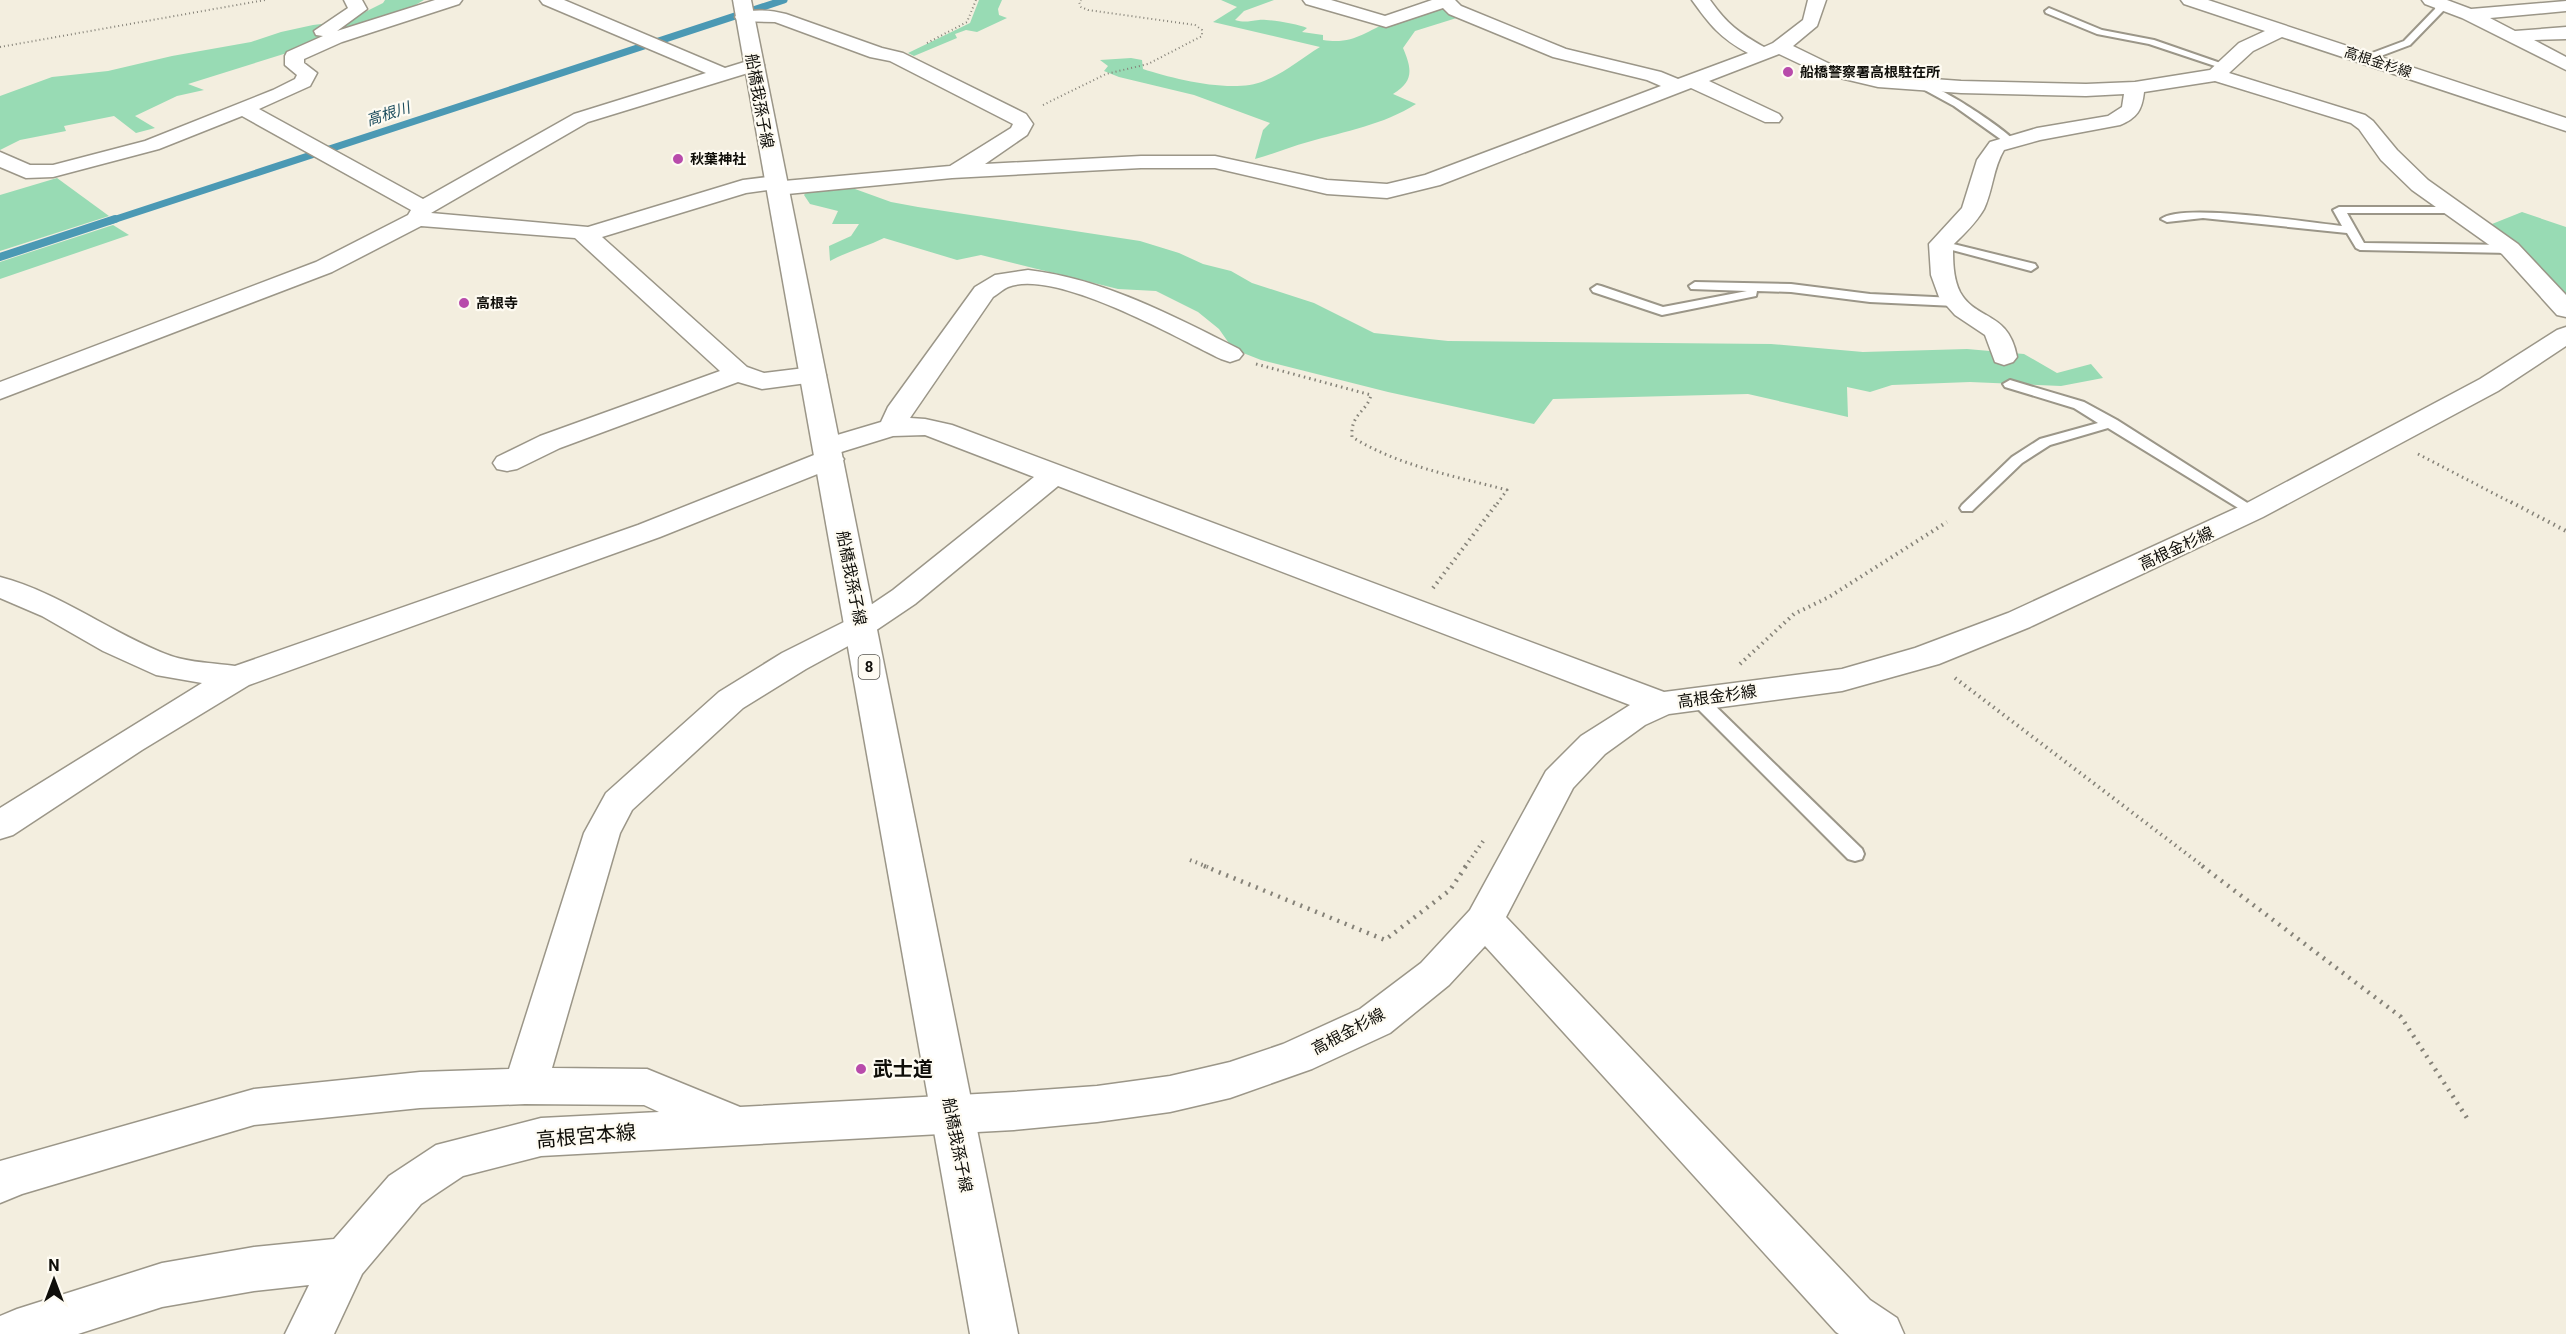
<svg xmlns="http://www.w3.org/2000/svg" width="2566" height="1334" viewBox="0 0 2566 1334" font-family="Roboto,'Noto Sans JP',sans-serif">
	<style>
		.green { fill: #98dbb4 }
		.lines { fill: none; stroke-linecap: round; stroke-linejoin: round }
		.stream-far1 { stroke: #4b99b4; stroke-width: 7 }
		.stream { stroke: #4b99b4; stroke-width: 8 }
		.service-casing { stroke: #9b9688; stroke-width: 4 }
		.minor-casing { stroke: #9b9688; stroke-width: 3 }
		.primary-casing { stroke: #9b9688; stroke-width: 3 }
		.path-far3 { stroke: #858278; stroke-width: 2; stroke-dasharray: 1 3; stroke-linecap: butt }
		.path-far2 { stroke: #858278; stroke-width: 3; stroke-dasharray: 1.5 4; stroke-linecap: butt }
		.path-far1 { stroke: #858278; stroke-width: 4; stroke-dasharray: 1.5 4.5; stroke-linecap: butt }
		.path { stroke: #858278; stroke-width: 4.5; stroke-dasharray: 2 6; stroke-linecap: butt }
		.service { fill: #fff; fill-rule: evenodd }
		.minor { fill: #fff; fill-rule: evenodd }
		.primary { fill: #fff; fill-rule: evenodd }
		.poi-dot { fill: #b84bab; stroke: #fefbf2; stroke-width: 2 }
		.labels { text-anchor: middle; stroke-width: 4.5; stroke-linejoin: round; paint-order: stroke }
		.far-street-label { font-size: 14px; fill: #0f0e09; stroke: #fefbf2 }
		.far-poi-label { font-size: 14px; font-weight: bold; fill: #0f0e09; stroke: #fefbf2; text-anchor: start }
		.far-water-label { font-size: 15px; font-style: italic; fill: #1c4c5d; stroke: #fefbf2 }
		.shield { fill: #fefbf2; stroke: #57554f; stroke-width: 1.5 }
		.shield-label { font-size: 15px; font-weight: bold; fill: #0f0e09 }
		.street-label { font-size: 16px; fill: #0f0e09; stroke: #fefbf2 }
		.near-poi-label { font-size: 20px; font-weight: bold; fill: #0f0e09; stroke: #fefbf2; text-anchor: start }
		.near-street-label { font-size: 20px; fill: #0f0e09; stroke: #fefbf2 }
	</style>
	<rect width="100%" height="100%" fill="#f3eedf"/>
	<g class="green">
		<polygon points="385,0 424,0 398,15 398,23 371,33 319,43 188,84 204,90 177,96 135,116 155,128 136,133 114,116 64,126 66,131 20,140 0,150 0,96 52,77 108,71 172,56 251,42 281,32 313,25 347,21 383,3"/>
		<polygon points="979,0 1002,0 998,9 999,15 1007,18 977,32 966,30 955,34 957,38 914,56 908,53 970,23"/>
		<path d="M1221,0H1274L1244,11L1235,20C1245,23 1249,21 1259,20C1268,19 1298,24 1307,28L1302,32L1323,35V40C1354,45 1365,31 1390,22C1407,16 1425,11 1443,5L1463,16L1415,31L1403,48C1412,69 1414,81 1393,94L1416,104C1383,125 1346,131 1308,142C1290,147 1273,154 1255,159L1263,130L1270,123L1194,95L1119,77L1104,71L1108,66L1100,60L1131,58L1142,60L1143,69C1174,79 1233,94 1264,81C1283,74 1302,58 1320,47L1213,22L1237,7Z"/>
		<polygon points="57,178 109,216 0,251 0,195"/>
		<path d="M844,185L891,202L918,207L1140,241L1179,253L1203,264L1231,271L1252,283L1314,303L1374,333L1448,341L1771,344L1863,352L1967,349L2024,354L2057,373L2091,364L2103,378L2061,386L1970,382L1892,385L1870,392L1847,387L1848,417L1748,394L1553,399L1534,424L1388,392L1261,360L1233,349L1219,329L1198,312L1156,291L1118,289L981,255L957,260L884,238C866,247 848,251 830,261L829,246L851,236L859,224H832L838,211L810,204L804,195L807,191Z"/>
		<polygon points="2522,212 2566,227 2566,300 2525,251 2487,226"/>
		<polygon points="113,225 129,235 0,279 0,262"/>
	</g>
	<g class="lines">
		<polyline class="stream-far1" points="110,221 784,0"/>
		<polyline class="stream" points="0,257 115,219"/>
		<defs>
			<g id="service">
				<polygon points="2436,3 2442,3 2444,10 2410,45 2370,60 2364,60 2364,56 2404,41 2435,9"/>
				<polygon points="2049,8 2102,30 2154,40 2229,66 2224,69 2149,44 2097,34 2046,13 2045,11"/>
				<path d="M1921,84C1936,82 2003,128 2015,141L2006,143L1954,106L1921,88Z"/>
				<path d="M2339,207H2454L2460,210L2454,213H2347L2364,243L2510,245L2516,249L2510,253L2360,250L2356,248L2347,233L2203,218L2167,222L2161,219C2181,202 2311,223 2342,226L2333,210Z"/>
				<polygon points="1941,241 2035,264 2037,267 2031,271 1937,246 1937,242"/>
				<polygon points="1695,282 1791,284 1870,294 1955,298 1961,302 1955,306 1870,302 1791,292 1757,291 1756,296 1662,315 1593,292 1591,289 1597,285 1601,286 1663,307 1747,291 1691,289 1689,286"/>
				<polygon points="2010,380 2084,402 2117,420 2260,511 2258,514 2248,514 2108,428 2050,445 2022,463 1972,511 1962,511 1960,508 1962,505 2012,457 2040,439 2098,423 2074,408 2005,387 2003,384"/>
				<polygon points="1699,694 1705,696 1862,849 1864,854 1862,859 1855,861 1848,859 1693,704 1691,700 1693,696"/>
			</g>
			<g id="minor">
				<path d="M344,0H362L367,9L337,31L435,0H462L459,4L342,42L304,59V63L317,73L310,86L259,109L423,199L574,114L706,73L543,4L540,0H564L725,68L754,59L761,61L764,65L761,69L588,122L431,213L588,227L743,180L775,176L784,181L950,166L1011,128L1013,124L890,61L870,57L775,22L738,21L735,17L738,13C754,9 771,10 786,14L882,48L903,53L1026,114L1033,124L1027,135L985,164L1141,156H1215L1327,180L1387,184L1425,175L1661,86L1647,80L1553,57L1449,14L1443,8L1386,27L1306,4L1303,0H1331L1385,16L1432,0H1455L1461,6L1566,49L1661,72L1678,79L1748,53C1720,38 1710,25 1692,0H1710C1727,24 1739,33 1764,47L1773,43L1803,20L1808,0H1826L1817,26L1793,46L1832,65L1878,75L1961,81L2086,84L2135,82L2210,70L2239,43L2265,31L2184,4L2181,0H2208L2566,118V131L2282,37L2253,51L2229,73L2365,115L2373,121L2397,150L2428,180L2518,244L2566,295V317L2557,315L2502,254L2412,190L2381,160L2359,129L2351,123L2215,81L2144,92C2142,110 2137,118 2120,125L2040,140L2004,150C1993,168 1993,190 1984,209C1976,223 1964,234 1953,245C1953,261 1953,278 1960,292C1976,321 2009,311 2017,357L2013,362L2004,365L1995,362L1985,335L1955,315L1939,297L1931,275L1929,244L1962,208L1977,160L1990,142L2037,128L2108,116L2122,107L2124,94L2086,96L1961,93L1878,87L1819,73L1779,54L1709,81L1779,114L1782,118L1779,122H1765L1691,88L1440,185L1387,198L1327,194L1215,168H1141L952,178L777,195L768,190L746,193L602,237L747,367L764,373L813,367L822,369L826,375L822,381L762,389L738,382L560,448L517,469L507,471L497,469L493,463L497,457L540,436L720,371L575,238L421,226L332,272L0,399V382L316,262L408,215L411,210L242,116L159,149L53,177L26,178L0,167V152L30,165H53L145,141L273,90L295,79L297,75L285,65V56L287,52L323,36L316,35L314,31L348,8Z"/>
				<polygon points="2422,0 2447,0 2471,9 2566,1 2566,11 2490,18 2515,31 2566,27 2566,39 2534,40 2566,57 2566,70 2462,18 2425,4"/>
				<path d="M1028,270C1104,279 1171,315 1239,349L1243,354L1239,359L1230,362L1221,359C1177,338 1055,268 1008,287C1003,289 998,294 993,297L910,418L925,419L952,425L1664,692L1842,669L1915,648L2008,613L2243,505L2480,379L2557,330L2566,327V346L2498,391L2263,517L2030,627L1939,664L1842,691L1669,714L1645,725L1605,754L1573,788L1506,917L1870,1300L1897,1318L1904,1334H1839L1836,1332L1485,946L1449,985L1390,1033L1312,1069L1230,1098L1170,1112L1097,1122L1014,1130L541,1156L463,1176L421,1204L362,1274L334,1334H285L309,1285L254,1291L162,1307L78,1334H0V1316L17,1309L162,1263L254,1247L334,1239L389,1176L436,1145L541,1118L659,1112L644,1105L525,1104L420,1108L254,1125L22,1194L0,1203V1161L254,1089L420,1072L509,1069L584,833L606,793L719,692L782,653L850,619L893,590L1034,477L925,435L893,436L838,453L844,459L840,465L660,537L249,685L142,750L13,835L0,839V808L202,683L156,675L103,651L42,616L0,598V577C61,593 112,634 171,656C191,663 215,663 235,666L638,525L819,453L813,447L817,441L881,422L888,407L975,287L995,275ZM1058,486L1630,705L1581,736L1546,771L1470,910L1421,963L1360,1009L1283,1044L1230,1062L1170,1076L1097,1086L1014,1092L740,1107L647,1069L552,1068L620,833L632,810L743,708L806,669L872,633L915,604Z"/>
			</g>
			<polygon id="primary" points="733,0 751,0 1018,1334 970,1334"/>
		</defs>
		<use href="#service" class="service-casing"/>
		<use href="#minor" class="minor-casing"/>
		<use href="#primary" class="primary-casing"/>
		<g class="path-far3">
			<polyline points="927,43 967,22 976,0"/>
			<polyline points="0,47 265,0"/>
			<polyline points="1043,105 1106,74 1148,64 1202,36 1202,30 1195,25 1088,10 1081,7 1079,2 1081,0"/>
		</g>
		<g class="path-far2">
			<path d="M1256,364L1371,395C1367,412 1350,414 1352,437C1399,466 1454,476 1507,490L1497,504"/>
			<polyline points="2418,454 2514,504"/>
		</g>
		<g class="path-far1">
			<polyline points="2511,502 2566,531"/>
			<polyline points="1433,588 1498,502"/>
			<polyline points="1740,664 1794,614 1829,597 1947,522"/>
			<polyline points="1955,678 2204,867"/>
			<polyline points="1190,860 1208,867"/>
			<polyline points="1465,867 1484,840"/>
		</g>
		<g class="path">
			<polyline points="1204,866 1385,940 1450,890 1466,866"/>
			<polyline points="2202,866 2401,1017 2467,1118"/>
		</g>
		<use href="#service" class="service"/>
		<use href="#minor" class="minor"/>
		<use href="#primary" class="primary"/>
	</g>
	<g class="poi-dot">
		<circle cx="1788" cy="72" r="6"/>
		<circle cx="678" cy="159" r="6"/>
		<circle cx="464" cy="303" r="6"/>
		<circle cx="861" cy="1069" r="6"/>
	</g>
	<g class="labels">
		<g class="far-street-label">
			<text transform="translate(2378 62) rotate(18)" y="5">高根金杉線</text>
		</g>
		<g class="far-poi-label">
			<text x="1800" y="77">船橋警察署高根駐在所</text>
			<text x="690" y="164">秋葉神社</text>
			<text x="476" y="308">高根寺</text>
		</g>
		<g class="far-water-label">
			<text transform="translate(388 114) rotate(-18)" y="5">高根川</text>
		</g>
		<rect class="shield" x="858.5" y="655" width="21" height="24" rx="4.5"/>
		<g class="shield-label">
			<text x="869" y="672">8</text>
		</g>
		<g class="street-label">
			<text transform="translate(760 101) rotate(80)" y="6">船橋我孫子線</text>
			<text transform="translate(2176 548) rotate(-25)" y="6">高根金杉線</text>
			<text transform="translate(852 578) rotate(79)" y="6">船橋我孫子線</text>
			<text transform="translate(1717 696) rotate(-8)" y="6">高根金杉線</text>
			<text transform="translate(1348 1031) rotate(-28)" y="6">高根金杉線</text>
			<text transform="translate(958 1145) rotate(79)" y="6">船橋我孫子線</text>
		</g>
		<g class="near-poi-label">
			<text x="873" y="1076">武士道</text>
		</g>
		<g class="near-street-label">
			<text transform="translate(586 1136) rotate(-5)" y="7">高根宮本線</text>
		</g>
	</g>
	<g transform="translate(54 1280)" stroke="#fefbf2" stroke-width="4.5" paint-order="stroke">
	<path d="M0-4.5L10 22L0 15L-10 22Z" fill="#0f0e09"/>
	<text y="-9" font-size="16" font-weight="bold" text-anchor="middle" fill="#0f0e09">N</text>
	</g>
</svg>
